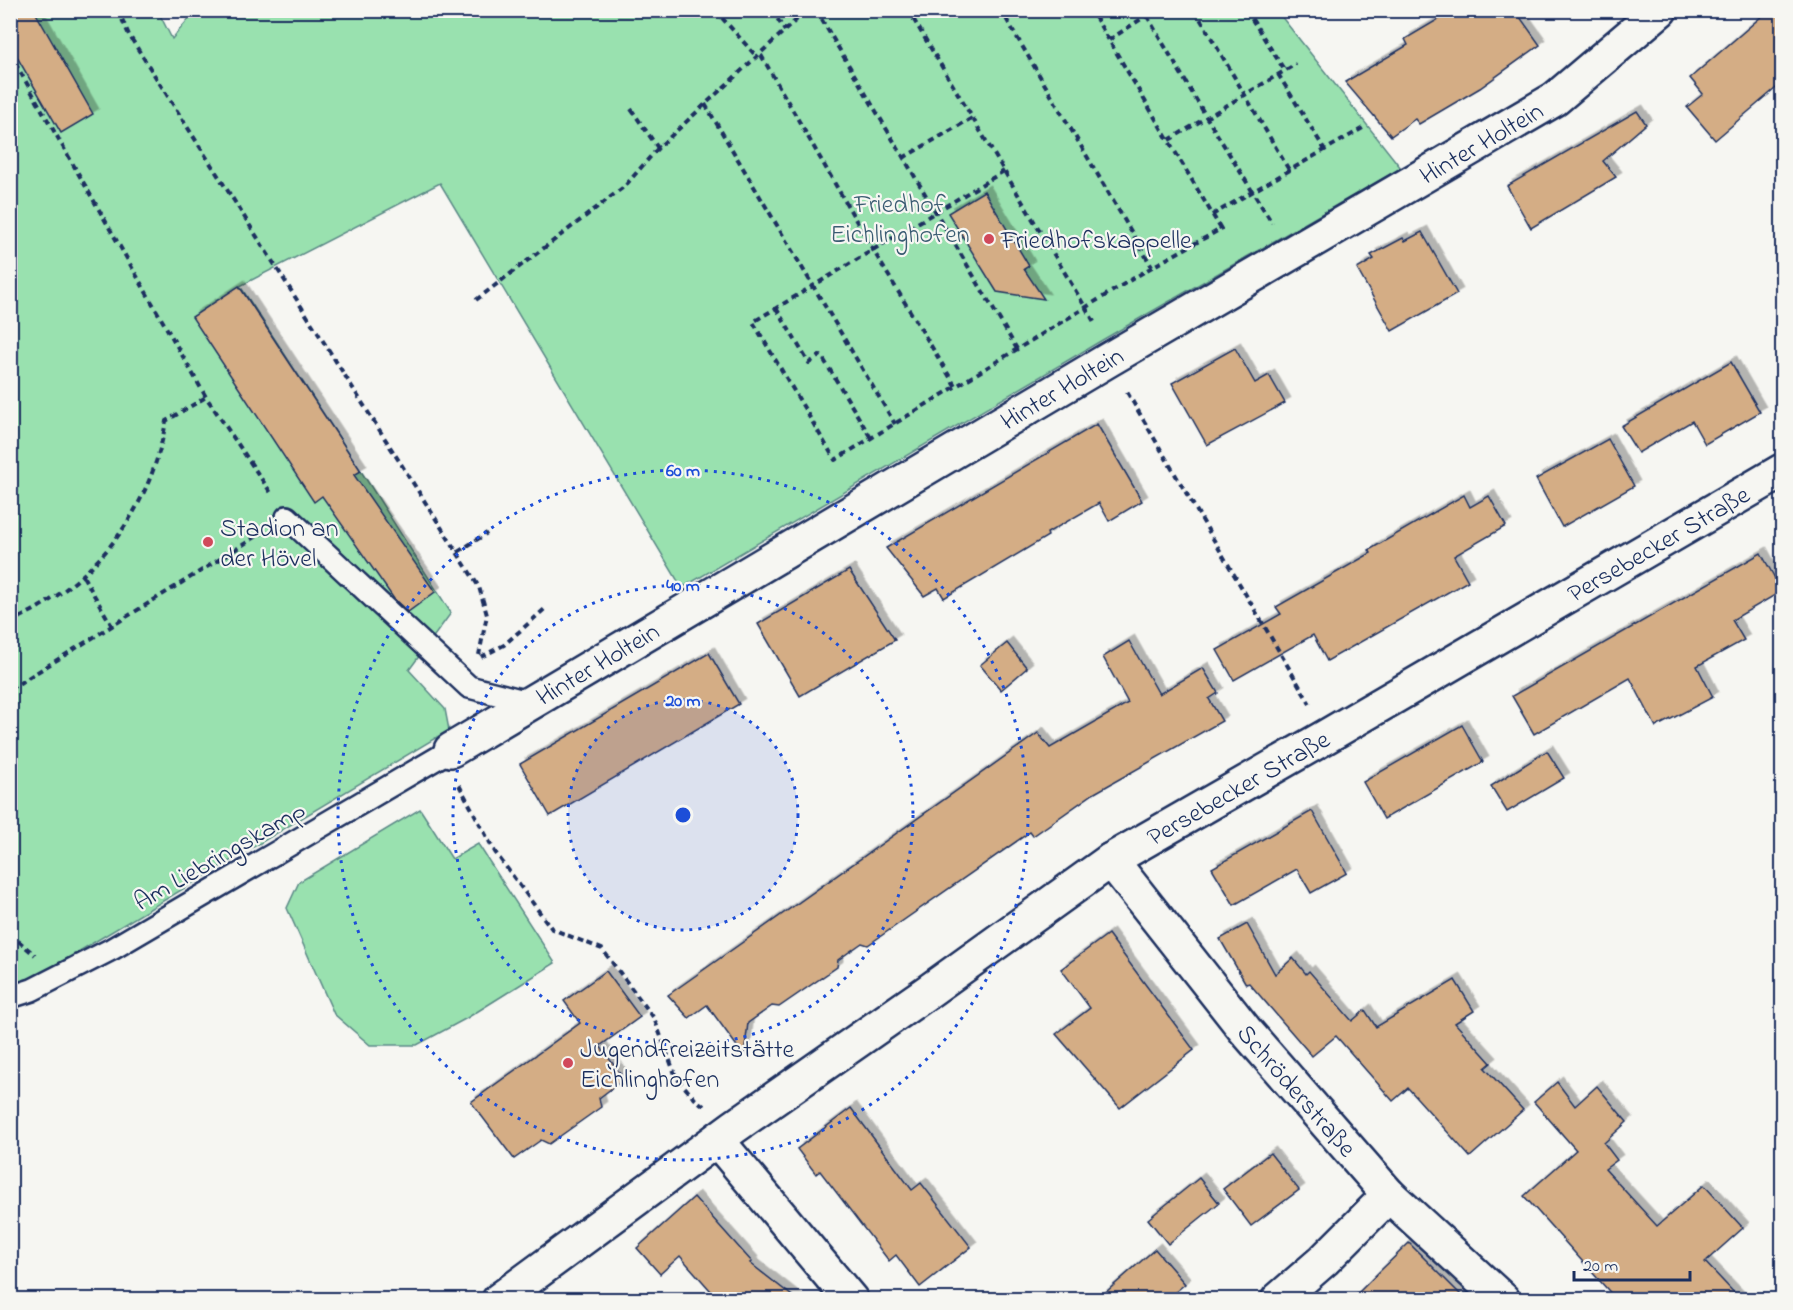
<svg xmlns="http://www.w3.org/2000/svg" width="1793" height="1310" viewBox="0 0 1793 1310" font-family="'Indie Flower',sans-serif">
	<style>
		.green { fill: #99e1af; stroke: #5a8886; stroke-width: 1.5 }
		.building { fill: #d4ad85; stroke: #1b2f5e; stroke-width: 1.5; filter: url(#shadow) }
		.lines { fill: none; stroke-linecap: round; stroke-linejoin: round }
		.service-casing { stroke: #1b2f5e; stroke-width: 26 }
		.minor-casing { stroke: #1b2f5e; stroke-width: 38 }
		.path { stroke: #1b2f5e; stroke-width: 4; stroke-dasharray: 6 4.5; stroke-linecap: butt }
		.service { stroke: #f6f6f2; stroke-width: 21 }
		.minor { stroke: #f6f6f2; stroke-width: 33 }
		.ring { fill: none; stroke: #1d4ed8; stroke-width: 3; stroke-dasharray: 3 6 }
		.poi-dot { fill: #d1495b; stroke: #f6f6f2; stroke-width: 2 }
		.labels { text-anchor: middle; stroke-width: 4.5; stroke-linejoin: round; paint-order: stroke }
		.street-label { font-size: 26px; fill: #1b2f5e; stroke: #f6f6f2 }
		.park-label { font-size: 26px; fill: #3a5c72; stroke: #f6f6f2 }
		.poi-label { font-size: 26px; fill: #1b2f5e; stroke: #f6f6f2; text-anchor: start }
		.centre { fill: #1d4ed8; stroke: #f6f6f2; stroke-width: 3 }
		.ring-label { font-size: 18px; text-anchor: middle; font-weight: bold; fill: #1d4ed8; stroke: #f6f6f2; stroke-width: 4.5; stroke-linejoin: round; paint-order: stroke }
	</style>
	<defs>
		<filter id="shadow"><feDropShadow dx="5.5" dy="-5.5" stdDeviation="0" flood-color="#0004"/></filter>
	</defs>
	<rect width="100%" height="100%" fill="#f6f6f2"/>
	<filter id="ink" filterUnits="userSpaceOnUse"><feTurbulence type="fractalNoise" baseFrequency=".0167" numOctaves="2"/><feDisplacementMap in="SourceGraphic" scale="12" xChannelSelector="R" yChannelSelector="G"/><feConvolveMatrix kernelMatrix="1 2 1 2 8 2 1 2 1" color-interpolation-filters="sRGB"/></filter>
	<g filter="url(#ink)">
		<g class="green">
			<polygon points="196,10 1277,11 1401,168 1104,339 682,588 440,183 240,286 361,471 451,613 409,670 445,709 449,730 41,974 11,985 11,11 158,11 172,39"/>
			<polygon points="420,809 452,859 478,844 555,963 467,1018 417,1045 370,1045 334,1014 287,908 299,882"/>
		</g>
		<g class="building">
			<polygon points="10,10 34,10 93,114 61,133 10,45"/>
			<polygon points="1454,10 1515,10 1540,45 1480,88 1419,124 1415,119 1391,136 1345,82 1408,45 1405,39"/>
			<polygon points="1769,10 1782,10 1782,83 1715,140 1687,107 1703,94 1690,78"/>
			<polygon points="1637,111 1646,124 1603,161 1616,177 1531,228 1507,186"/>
			<polygon points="984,191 1029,266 1024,269 1044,299 997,292 948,213"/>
			<polygon points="1422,232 1457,294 1392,331 1357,269 1374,259 1371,255 1388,246 1403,238 1405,241"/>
			<polygon points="239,286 361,471 354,475 435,592 408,612 394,599 322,496 314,502 192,317"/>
			<polygon points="1235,348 1255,383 1269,375 1285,403 1207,445 1172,383"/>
			<polygon points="1731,362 1760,412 1705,444 1692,421 1638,453 1621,426"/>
			<polygon points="1097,424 1142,501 1109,521 1099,503 1047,533 1048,536 944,598 938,588 924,596 886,548"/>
			<polygon points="1608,439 1634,486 1562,527 1536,479"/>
			<polygon points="1464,495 1470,507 1489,496 1506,526 1454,556 1468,581 1327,661 1313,635 1234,680 1217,650 1281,614 1276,607 1371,553 1369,550"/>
			<polygon points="1761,553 1782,591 1732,620 1744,640 1697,666 1713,697 1656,727 1630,678 1534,734 1512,696"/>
			<polygon points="849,570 895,640 800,696 758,624"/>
			<polygon points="1129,641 1159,694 1203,668 1218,693 1209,699 1222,721 1093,794 1033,836 1030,832 868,945 862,943 838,960 837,967 779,1007 772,1006 748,1023 744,1056 707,1005 689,1018 668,995 1038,733 1050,748 1128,703 1103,657"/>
			<polygon points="1007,643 1027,668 1001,690 980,665"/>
			<polygon points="709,653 739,704 550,816 520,764"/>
			<polygon points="1462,725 1483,762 1384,819 1363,782"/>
			<polygon points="1547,751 1564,778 1507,812 1491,786"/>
			<polygon points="1312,811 1347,873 1311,893 1297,869 1234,905 1212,868"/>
			<polygon points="1247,924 1275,974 1293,958 1306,974 1309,971 1352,1021 1365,1010 1376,1027 1455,980 1474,1011 1455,1023 1491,1063 1485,1068 1523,1110 1470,1157 1408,1088 1393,1101 1336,1036 1312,1056 1249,983 1246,984 1220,939"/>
			<polygon points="1108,934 1194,1050 1120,1108 1056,1034 1090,1008 1061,969"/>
			<polygon points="606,971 640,1017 600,1046 624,1079 599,1098 601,1107 549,1144 541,1140 514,1159 471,1102 580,1023 564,1001"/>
			<polygon points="1557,1082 1575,1106 1597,1086 1627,1122 1604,1143 1617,1160 1605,1169 1657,1226 1704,1185 1743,1228 1705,1262 1740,1299 1616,1299 1524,1196 1576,1150 1534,1102"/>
			<polygon points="851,1108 912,1190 921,1183 971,1247 920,1287 896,1255 889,1261 820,1171 816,1174 797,1149"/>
			<polygon points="1270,1153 1299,1190 1251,1226 1223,1189"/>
			<polygon points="1199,1178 1219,1203 1168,1244 1148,1219"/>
			<polygon points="694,1197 752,1262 750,1263 796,1299 718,1299 680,1256 660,1274 637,1248"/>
			<polygon points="1409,1243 1465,1299 1352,1299 1380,1271"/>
			<polygon points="1155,1249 1185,1284 1167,1299 1098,1299"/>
		</g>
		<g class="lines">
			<defs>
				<g id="service">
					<polyline points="287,517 469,687 532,703"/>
					<polyline points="10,997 32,990 112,949 451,750"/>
				</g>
				<g id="minor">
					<path id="s1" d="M451,750L1108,360L1555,99L1660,10"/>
					<path id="s2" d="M1111,860L1245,1030L1389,1195L1503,1300"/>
					<polyline points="717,1140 851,1300"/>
					<path id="s3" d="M499,1300L734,1127L926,993L1111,860L1327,736L1782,471"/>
					<polyline points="1278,1300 1324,1260 1389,1195"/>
				</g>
			</defs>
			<use href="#service" class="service-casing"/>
			<use href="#minor" class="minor-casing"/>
			<g class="path">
				<polyline points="118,10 129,35 479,587 487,615 479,655"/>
				<polyline points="715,10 757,57"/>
				<polyline points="772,10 785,31"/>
				<polyline points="816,10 1017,349"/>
				<polyline points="908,10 1096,325"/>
				<polyline points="1001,10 1152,267"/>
				<polyline points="1195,10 1289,170"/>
				<polyline points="1246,10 1285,71"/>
				<polyline points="1147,16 1207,118 1272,223"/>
				<polyline points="1109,40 1155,10"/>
				<polyline points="10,54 206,397 271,493"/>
				<polyline points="761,55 873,250 956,387"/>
				<polyline points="1278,74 1325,150"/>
				<polyline points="705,104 895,424"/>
				<polyline points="631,109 658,148 807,10"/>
				<polyline points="1169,140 1296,64"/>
				<polyline points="903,158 972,118"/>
				<polyline points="1004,171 753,322 835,460 1152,267 1221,229 1091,10"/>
				<polyline points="1212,215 1363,128"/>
				<polyline points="476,300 625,186 658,148"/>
				<polyline points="776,308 809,363 821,355 871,438"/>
				<polyline points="1127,392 1310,704"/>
				<polyline points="458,552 487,533"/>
				<polyline points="83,576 112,626"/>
				<path d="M10,622C94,585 151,511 166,421L206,397"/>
				<polyline points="481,657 504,645 547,607"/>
				<polyline points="10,689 262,533"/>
				<polyline points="459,785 495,852 552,929 602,949 654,1018 676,1077 695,1099 704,1106"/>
				<polyline points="10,934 35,955"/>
			</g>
			<use href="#service" class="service"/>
			<use href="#minor" class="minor"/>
		</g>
	</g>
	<circle cx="683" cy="815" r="115" fill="#1d4ed8" fill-opacity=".12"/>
	<g class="ring">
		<circle cx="683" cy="815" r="115"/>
		<circle cx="683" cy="815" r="230"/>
		<circle cx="683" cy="815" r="345"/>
	</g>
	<g class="poi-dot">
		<circle cx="989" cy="239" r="6"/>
		<circle cx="208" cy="542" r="6"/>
		<circle cx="568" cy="1063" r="6"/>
	</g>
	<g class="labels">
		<g class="street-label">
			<text dy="9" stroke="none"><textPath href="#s1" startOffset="1196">Hinter Holtein</textPath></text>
			<text dy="9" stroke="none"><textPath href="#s1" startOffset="710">Hinter Holtein</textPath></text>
			<text dy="9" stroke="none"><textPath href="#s3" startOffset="1386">Persebecker Straße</textPath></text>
			<text dy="9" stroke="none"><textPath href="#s1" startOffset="170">Hinter Holtein</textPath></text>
			<text dy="9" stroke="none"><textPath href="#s3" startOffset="900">Persebecker Straße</textPath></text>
			<text transform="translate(219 855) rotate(-30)" y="9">Am Liebringskamp</text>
			<text dy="9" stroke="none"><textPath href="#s2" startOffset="296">Schröderstraße</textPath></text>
		</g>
		<g class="park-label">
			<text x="900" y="212">Friedhof<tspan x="900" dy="30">Eichlinghofen</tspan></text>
		</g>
		<g class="poi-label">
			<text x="1001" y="248">Friedhofskappelle</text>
			<text x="220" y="536">Stadion an<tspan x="220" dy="30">der Hövel</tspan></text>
			<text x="580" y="1057">Jugendfreizeitstätte<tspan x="580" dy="30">Eichlinghofen</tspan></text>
		</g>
	</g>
	<circle cx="683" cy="815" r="9" class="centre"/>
	<g class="ring-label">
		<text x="683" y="476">60 m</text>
		<text x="683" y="591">40 m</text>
		<text x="683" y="706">20 m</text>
	</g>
	<rect width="1793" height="1310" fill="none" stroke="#f6f6f2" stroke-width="36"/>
	<rect x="18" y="18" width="1757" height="1274" fill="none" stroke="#1b2f5e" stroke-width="2" filter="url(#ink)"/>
	<path d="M1574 1271v9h116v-9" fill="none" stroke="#1b2f5e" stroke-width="3"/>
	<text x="1583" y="1271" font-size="18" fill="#1b2f5e" stroke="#f6f6f2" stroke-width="4.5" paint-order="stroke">20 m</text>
</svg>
